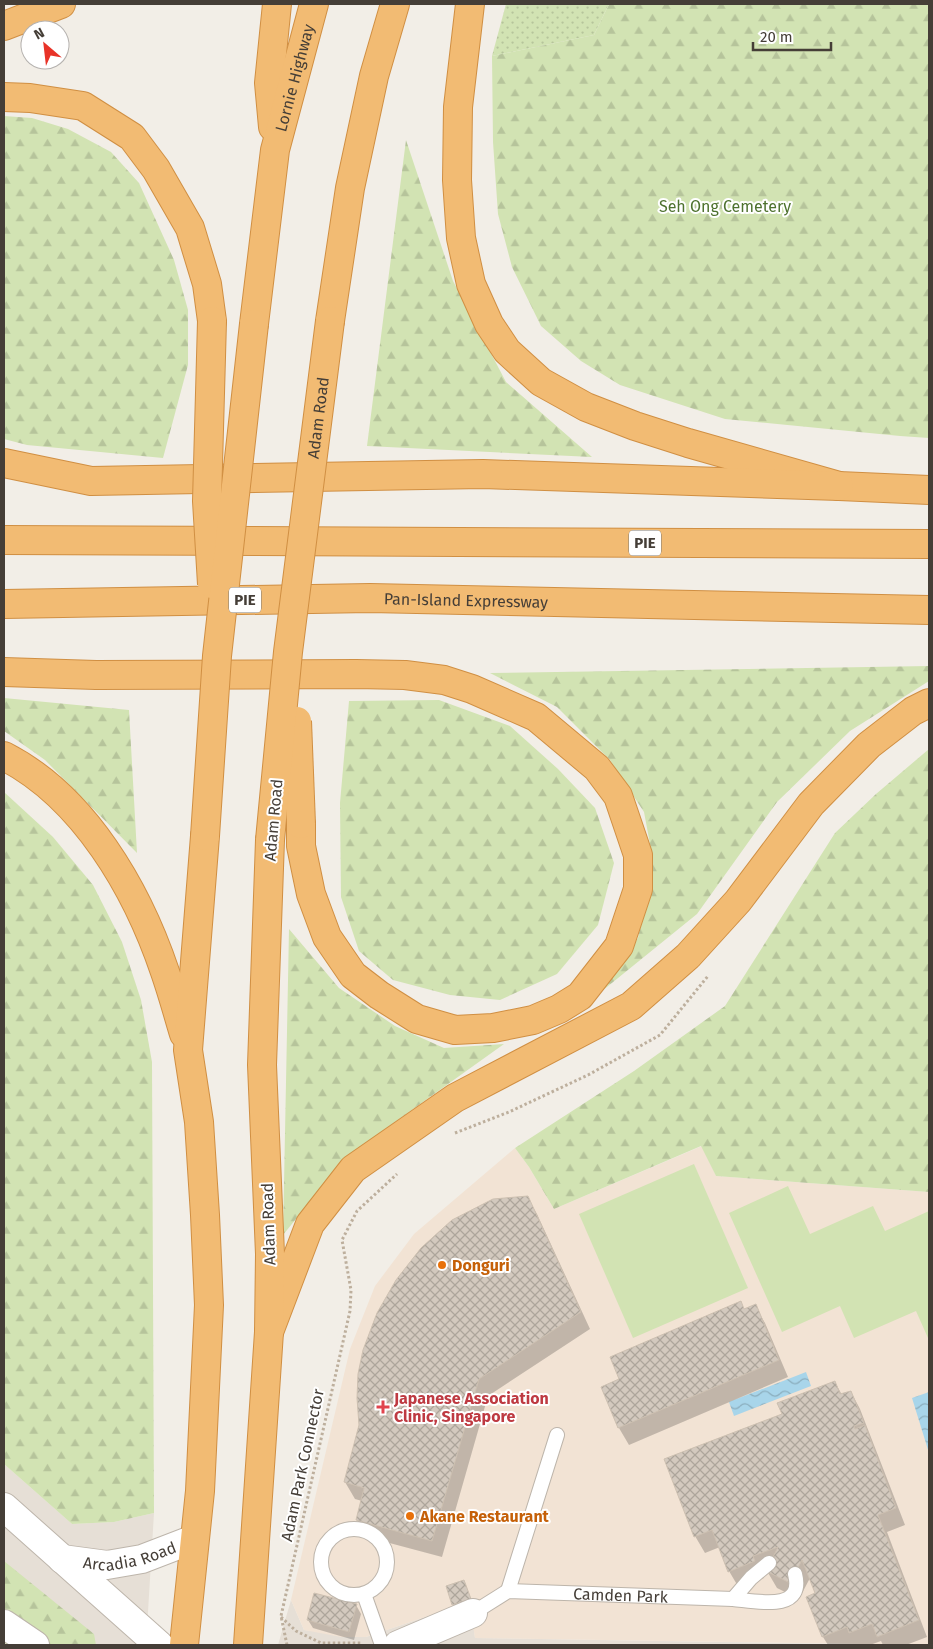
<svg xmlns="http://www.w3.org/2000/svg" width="933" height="1649" viewBox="0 0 933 1649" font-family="'Fira Sans',sans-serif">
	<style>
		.residential { fill: #e6dfd6 }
		.commercial { fill: #f2e3d4 }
		.grass { fill: url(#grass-dots) }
		.forest { fill: url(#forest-firs) }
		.park { fill: #d2e3b3 }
		.water { fill: url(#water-waves) }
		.shadow { fill: #0003 }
		.building { fill: url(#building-cross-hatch); stroke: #cdc0b1 }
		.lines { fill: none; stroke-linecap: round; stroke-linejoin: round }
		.lane-casing { stroke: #bdb5ab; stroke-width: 16 }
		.street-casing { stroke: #bdb5ab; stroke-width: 30 }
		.highway-casing { stroke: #d08f43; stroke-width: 30 }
		.path { stroke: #bdaf9d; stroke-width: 3; stroke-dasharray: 2.5 2.5; stroke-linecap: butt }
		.lane { stroke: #fff; stroke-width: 14 }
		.street { stroke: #fff; stroke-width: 28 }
		.highway { stroke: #f2bb73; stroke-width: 28 }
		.highway-bridge-casing { stroke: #d08f43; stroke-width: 30; stroke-linecap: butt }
		.highway-bridge { stroke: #f2bb73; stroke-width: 28 }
		.food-dot { fill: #e8710a; stroke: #fff; stroke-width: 2 }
		.health-dot { fill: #e0444e; stroke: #fff; stroke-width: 2 }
		.labels { text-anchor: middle; stroke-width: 4; stroke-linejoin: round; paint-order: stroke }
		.shield { fill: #fff; stroke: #7d7873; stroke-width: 1 }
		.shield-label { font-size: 15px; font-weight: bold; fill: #453e37 }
		.street-label { font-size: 16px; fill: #453e37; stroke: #fff }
		.park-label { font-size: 16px; fill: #4e722f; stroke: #fff }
		.food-label { font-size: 16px; font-weight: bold; fill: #c56008; stroke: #fff; text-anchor: start }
		.health-label { font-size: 16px; font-weight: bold; fill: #be3a42; stroke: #fff; text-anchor: start }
	</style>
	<defs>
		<pattern id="grass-dots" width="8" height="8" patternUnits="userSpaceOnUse" patternTransform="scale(1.25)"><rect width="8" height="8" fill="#d2e3b3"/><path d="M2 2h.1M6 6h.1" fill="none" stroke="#b6c49b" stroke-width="1.8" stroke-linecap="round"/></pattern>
		<pattern id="forest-firs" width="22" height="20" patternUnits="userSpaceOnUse" patternTransform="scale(1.25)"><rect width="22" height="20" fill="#d2e3b3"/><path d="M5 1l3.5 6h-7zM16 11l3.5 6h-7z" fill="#b6c49b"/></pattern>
		<pattern id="water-waves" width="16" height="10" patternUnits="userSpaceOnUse" patternTransform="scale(1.25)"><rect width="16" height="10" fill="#a8d5ea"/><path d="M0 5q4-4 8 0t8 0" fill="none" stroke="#8baebe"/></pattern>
		<pattern id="building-cross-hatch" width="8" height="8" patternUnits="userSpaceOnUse" patternTransform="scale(1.25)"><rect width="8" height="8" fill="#d3c9be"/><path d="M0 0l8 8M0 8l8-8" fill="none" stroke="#ada59b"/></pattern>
	</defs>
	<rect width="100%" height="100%" fill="#f2eee7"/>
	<g class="residential">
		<polygon points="4,1464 72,1524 114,1522 154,1513 146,1645 4,1645"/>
		<polygon points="291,1600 304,1630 366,1637 434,1614 471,1606 475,1638 903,1645 278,1645"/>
	</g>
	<polygon class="commercial" points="702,1146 716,1176 929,1192 929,1645 475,1638 470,1606 434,1614 366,1637 341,1637 304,1630 291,1600 350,1349 375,1286 414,1234 515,1148 529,1167 554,1209"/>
	<polygon class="grass" points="506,4 609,4 594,35 492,56"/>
	<g class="forest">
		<polygon points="609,4 929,4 929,438 900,436 725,419 620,385 581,361 541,326 512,267 498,214 493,142 492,56 594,35"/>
		<polygon points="4,116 32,118 68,129 111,152 139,183 174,260 188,310 188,365 163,458 27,445 4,439"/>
		<polygon points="406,140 453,281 506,382 592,457 367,446"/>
		<polygon points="929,666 929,681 850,731 777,802 697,914 602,991 638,938 653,860 644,812 610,760 557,707 490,673"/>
		<polygon points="4,698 129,710 137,853 45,760 4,731"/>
		<polygon points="439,700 510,726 558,769 595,808 614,863 598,925 557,974 500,1000 450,995 393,980 359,951 341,897 340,803 349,701"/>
		<polygon points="929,749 929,1192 716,1176 701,1146 554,1209 529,1167 515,1148 634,1071 725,1006 835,833 876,794"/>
		<polygon points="4,792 53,837 93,885 122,942 141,1000 152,1062 154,1513 114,1522 72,1524 4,1464"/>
		<polygon points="289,929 339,988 395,1026 444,1048 504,1044 346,1157 283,1235"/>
		<polygon points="4,1561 94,1634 96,1645 4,1645"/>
	</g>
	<g class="park">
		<polygon points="694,1164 748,1288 633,1338 579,1214"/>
		<polygon points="788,1186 810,1234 873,1206 885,1231 929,1211 929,1337 928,1338 916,1311 854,1338 840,1306 782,1332 729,1213"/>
	</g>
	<g class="water">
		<polygon points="806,1372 811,1386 734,1416 729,1402"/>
		<polygon points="929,1392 929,1453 912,1398"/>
	</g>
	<g class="shadow">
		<polygon points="527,1197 537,1214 590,1329 488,1396 442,1557 367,1537 357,1520 362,1501 355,1499 345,1482"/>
		<polygon points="755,1306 765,1323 788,1377 629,1445 619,1428 602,1387 620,1380"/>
		<polygon points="835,1382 842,1395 851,1392 860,1409 905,1525 887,1532 927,1637 906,1645 883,1645 881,1641 870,1645 857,1644 828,1645 823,1637 816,1594 810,1578 799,1599 777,1588 767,1571 762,1573 764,1578 739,1588 729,1571 720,1547 705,1553 695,1536 783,1415"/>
		<polygon points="465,1585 472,1603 456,1608 454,1604"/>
		<polygon points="356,1605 361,1614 354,1640 313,1628 308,1620"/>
	</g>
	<g class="building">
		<polygon points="528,1196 581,1312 479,1379 432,1541 356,1520 364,1488 344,1482 359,1425 357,1398 358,1374 363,1350 377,1313 396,1280 421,1248 452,1220 493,1199"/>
		<polygon points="741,1301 744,1309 756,1304 779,1360 618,1428 601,1387 619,1379 610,1357"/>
		<polygon points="835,1381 840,1394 851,1391 864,1423 854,1426 855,1429 865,1425 896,1508 878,1515 919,1620 877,1637 872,1624 849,1633 847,1627 822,1637 806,1597 815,1593 802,1560 790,1583 766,1571 778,1547 753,1556 755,1561 728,1572 712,1530 694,1537 664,1459 782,1414 777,1403"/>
		<polygon points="464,1580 471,1599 452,1605 446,1586"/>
		<polygon points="314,1593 357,1604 349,1632 307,1620"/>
	</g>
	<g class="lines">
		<defs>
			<g id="lane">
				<circle cx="354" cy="1562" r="33"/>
				<path d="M769,1563L751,1578L733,1599C755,1601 805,1613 795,1574"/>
				<polyline points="508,1591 557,1435"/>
				<polyline points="364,1594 382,1645"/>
				<path id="s1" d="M473,1613L508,1591L733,1599"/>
			</g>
			<g id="street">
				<polyline points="4,1507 159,1645"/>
				<path id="s2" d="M62,1559L107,1565L142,1559L194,1539"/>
				<polyline points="4,1624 35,1645"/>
				<polyline points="398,1645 473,1613"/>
			</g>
			<g id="highway">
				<polyline points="470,4 458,107 457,180 461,238 471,284 489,324 507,351 541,382 586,407 635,426 688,443 839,486 929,490"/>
				<polyline points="4,26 61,4"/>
				<polyline points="4,97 30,98 83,106 132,137 156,169 190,228 207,284 212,321"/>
				<polyline points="273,127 269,83 277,4"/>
				<polyline points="330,321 350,188 374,76 395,4"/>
				<path id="s3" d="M254,324L275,150L314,4"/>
				<polyline points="4,463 91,481 483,474 839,486"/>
				<polyline points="4,540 929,544"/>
				<path id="s4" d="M4,604L370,598L929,610"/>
				<polyline points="4,672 96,675 356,674 405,675 444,680 472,689 536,717 597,768 618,796 638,855 638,889 619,946 580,996 559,1009 533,1020 493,1028 455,1030 417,1019 379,995 353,975 327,937 311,894 301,846 301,824"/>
				<path d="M4,756C84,797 137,889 165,972C172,992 178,1014 184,1034"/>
				<polyline points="269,1332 310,1224 353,1169 455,1098 631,1006 688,956 738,901 811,804 869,745 913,711 929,703"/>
				<polyline points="184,1645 200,1491 209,1305 205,1215 199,1122 188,1050 205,836"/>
				<polyline points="248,1645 269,1332 270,1254 262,1065 270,840"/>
			</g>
		</defs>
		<use href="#lane" class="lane-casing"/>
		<use href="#street" class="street-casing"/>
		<use href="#highway" class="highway-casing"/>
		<g class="path">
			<polyline points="455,1133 509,1112 588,1075 660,1035 708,976"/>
			<polyline points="281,1617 296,1631 321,1643 361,1643"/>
			<polyline points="287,1645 281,1616 350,1311 351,1290 342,1240 357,1211 397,1174"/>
		</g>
		<use href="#lane" class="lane"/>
		<use href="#street" class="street"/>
		<use href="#highway" class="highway"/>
		<defs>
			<g id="highway-bridge">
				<polyline points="212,321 207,501 212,584"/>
				<polyline points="297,721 301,824"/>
				<polyline points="205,836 217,656 254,324"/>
				<path id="s5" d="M270,840L288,652L330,321"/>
			</g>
		</defs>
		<use href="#highway-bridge" class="highway-bridge-casing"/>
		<use href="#highway-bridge" class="highway-bridge"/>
	</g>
	<g class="food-dot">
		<circle cx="442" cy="1265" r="5"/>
		<circle cx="410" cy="1516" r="5"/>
	</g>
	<path class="health-dot" d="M380.5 1399.5h5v5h5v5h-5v5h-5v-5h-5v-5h5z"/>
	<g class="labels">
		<g class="shield">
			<rect x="629" y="530.5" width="32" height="25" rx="4"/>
			<rect x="229" y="587.5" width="32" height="25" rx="4"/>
		</g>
		<g class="shield-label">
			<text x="645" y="548">PIE</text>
			<text x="245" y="605">PIE</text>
		</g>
		<g class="street-label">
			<text dy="6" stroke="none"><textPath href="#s3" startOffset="250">Lornie Highway</textPath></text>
			<text dy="6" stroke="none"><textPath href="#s5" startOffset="425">Adam Road</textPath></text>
			<text dy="6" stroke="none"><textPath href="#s4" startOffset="462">Pan-Island Expressway</textPath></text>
			<text transform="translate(273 820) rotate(-85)" y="6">Adam Road</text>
			<text transform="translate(268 1224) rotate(-92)" y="6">Adam Road</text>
			<text transform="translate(302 1465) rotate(-78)" y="6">Adam Park Connector</text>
			<text dy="6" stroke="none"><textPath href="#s2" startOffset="69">Arcadia Road</textPath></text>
			<text dy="6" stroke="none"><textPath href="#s1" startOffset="154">Camden Park</textPath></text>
		</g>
		<g class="park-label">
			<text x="725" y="212">Seh Ong Cemetery</text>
		</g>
		<g class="food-label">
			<text x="452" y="1271">Donguri</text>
			<text x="420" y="1522">Akane Restaurant</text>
		</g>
		<g class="health-label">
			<text x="394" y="1404">Japanese Association<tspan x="394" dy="18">Clinic, Singapore</tspan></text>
		</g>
	</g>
	<rect width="933" height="1649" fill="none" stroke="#453e37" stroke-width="10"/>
	<g transform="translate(45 45) rotate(332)"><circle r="24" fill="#ffffff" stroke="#b5b2af"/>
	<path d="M0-4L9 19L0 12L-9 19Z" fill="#e83328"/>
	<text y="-8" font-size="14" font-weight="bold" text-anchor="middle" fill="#453e37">N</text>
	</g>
	<path d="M753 42v8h78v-8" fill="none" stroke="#453e37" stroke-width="2.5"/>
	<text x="760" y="42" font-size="15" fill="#453e37" stroke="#ffffff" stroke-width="4" paint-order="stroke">20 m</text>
</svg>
